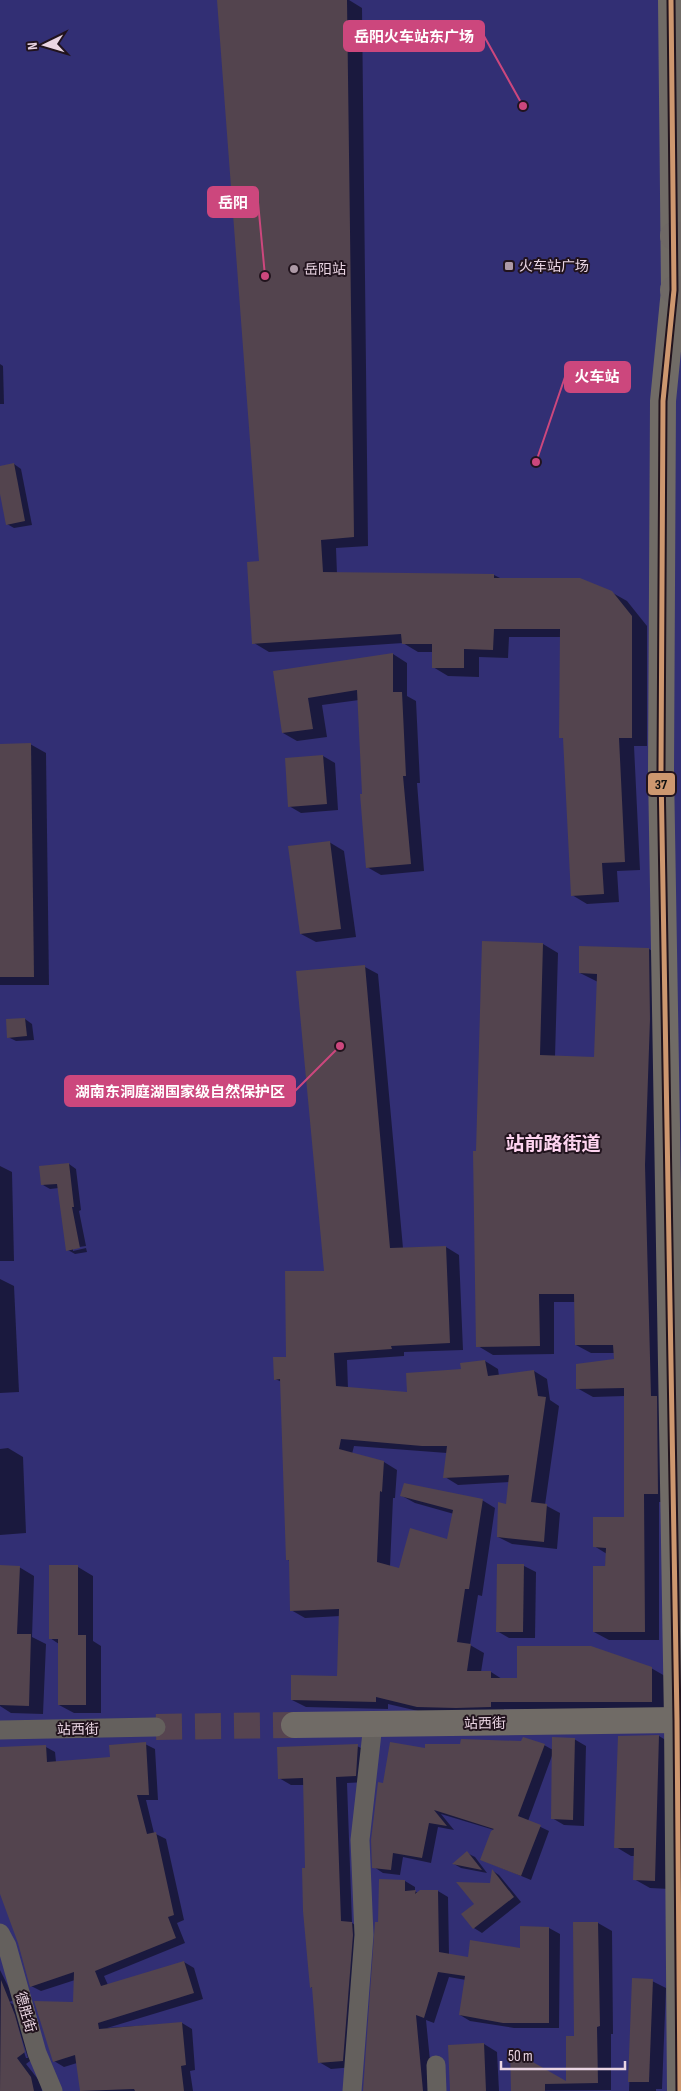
<svg xmlns="http://www.w3.org/2000/svg" width="681" height="2091" viewBox="0 0 681 2091" font-family="'Sofia Sans Condensed','Noto Sans SC',sans-serif">
	<style>
		.green { fill: #322f74 }
		.shadow { fill: #0007; fill-rule: evenodd }
		.building { fill: #53444e }
		.lines { fill: none; stroke-linecap: round; stroke-linejoin: round }
		.secondary-tunnel { stroke: #564450; stroke-width: 26; stroke-dasharray: 26 13; stroke-linecap: butt }
		.street { stroke: #64605d; stroke-width: 19 }
		.secondary { stroke: #706b66; stroke-width: 26 }
		.primary { stroke: #6f6966; stroke-width: 28 }
		.bus-1-casing { stroke: #21131d; stroke-width: 9 }
		.bus-1 { stroke: #cd976f; stroke-width: 5 }
		.poi-dot { fill: #ad99a6; stroke: #21131d; stroke-width: 2 }
		.labels { text-anchor: middle; stroke-width: 4; stroke-linejoin: round; paint-order: stroke }
		.poi-label { font-size: 14px; fill: #ead5e3; stroke: #21131d; text-anchor: start }
		.street-label { font-size: 14px; fill: #ead5e3; stroke: #21131d }
		.district-label { font-size: 19px; font-weight: bold; fill: #fed4f0; stroke: #21131d }
		.leader { fill: none; stroke: #cc477d; stroke-width: 2 }
		.callout-dot { fill: #cc477d; stroke: #21131d; stroke-width: 2 }
		.callout { fill: #cc477d; stroke: #cc477d; stroke-width: 2 }
		.callout-label { font-size: 15px; text-anchor: middle; font-weight: bold; fill: #fff }
		.line-badge { stroke: #21131d; stroke-width: 2 }
		.pale-badge-label { font-size: 14px; text-anchor: middle; font-weight: bold; fill: #111 }
	</style>
	<rect width="100%" height="100%" fill="#3c2a36"/>
	<rect class="green" x="0" y="0" width="681" height="2091"/>
	<g class="shadow">
		<polygon points="219,0 349,0 362,8 368,546 336,548 337,574 494,575 502,579 611,592 627,601 647,626 647,746 634,746 640,870 617,871 619,902 587,904 572,895 564,739 561,737 561,637 509,637 508,658 479,657 479,677 448,676 433,667 433,652 418,652 403,643 269,652 254,643 261,562"/>
		<polygon points="0,364 3,366 4,404 0,404"/>
		<polygon points="14,464 21,469 32,525 14,528 7,524 0,487 0,467"/>
		<polygon points="393,654 407,663 407,696 416,701 420,783 417,783 424,871 381,875 367,867 359,700 322,705 327,737 297,741 283,733 274,672"/>
		<polygon points="30,744 46,753 49,985 0,985 0,745"/>
		<polygon points="323,756 335,763 338,810 301,813 289,806 286,759"/>
		<polygon points="329,842 344,851 356,937 316,942 301,934"/>
		<polygon points="543,944 558,953 555,1057 595,1058 598,982 580,973 649,949 664,958 673,1502 659,1502 659,1640 609,1640 594,1632 607,1554 594,1546 625,1518 625,1396 593,1397 577,1388 615,1360 615,1353 591,1353 576,1345 575,1302 554,1302 554,1354 493,1355 478,1346 477,1152"/>
		<polygon points="365,967 378,974 403,1248 446,1247 459,1255 463,1350 404,1352 404,1356 347,1360 348,1389 408,1393 485,1361 498,1369 499,1376 534,1371 547,1379 550,1400 559,1406 545,1505 560,1513 557,1549 512,1544 498,1537 507,1505 510,1482 458,1485 445,1477 447,1453 354,1446 352,1454 384,1462 397,1470 395,1498 393,1498 390,1567 400,1569 448,1540 454,1514 415,1503 402,1496 482,1500 495,1508 482,1596 478,1595 470,1645 484,1653 481,1672 491,1672 502,1679 518,1679 651,1668 665,1676 665,1709 504,1709 504,1714 431,1714 388,1704 388,1709 306,1707 292,1700 339,1677 340,1616 305,1618 291,1610 290,1561 288,1560 282,1382 275,1379 287,1358 325,1272"/>
		<polygon points="25,1019 32,1024 34,1040 16,1041 8,1037"/>
		<polygon points="69,1164 76,1169 81,1210 79,1211 86,1246 73,1248 73,1251 86,1248 87,1252 75,1254 68,1250 59,1188 50,1189 43,1185"/>
		<polygon points="0,1166 12,1172 14,1261 0,1261"/>
		<polygon points="0,1279 14,1286 19,1392 0,1393"/>
		<polygon points="8,1448 23,1457 26,1533 0,1535 0,1449"/>
		<polygon points="498,1565 524,1566 536,1572 535,1638 509,1638 497,1631"/>
		<polygon points="0,1566 19,1567 34,1576 32,1637 46,1644 43,1714 11,1713 0,1706"/>
		<polygon points="78,1567 93,1576 93,1641 101,1646 101,1713 74,1713 59,1705 59,1644 50,1638"/>
		<polygon points="659,1736 674,1745 670,1889 650,1888 634,1879 635,1856 631,1856 616,1847"/>
		<polygon points="574,1739 586,1746 584,1826 564,1825 552,1818 553,1753 528,1821 549,1831 531,1880 482,1860 494,1830 441,1814 454,1830 438,1827 431,1863 403,1857 400,1875 383,1873 374,1867 384,1785 426,1750 544,1745 553,1750"/>
		<polygon points="145,1744 155,1749 158,1800 146,1800 154,1833 166,1839 184,1920 177,1923 185,1943 104,1976 108,1985 184,1962 194,1968 203,1999 107,2028 182,2023 192,2029 195,2070 190,2071 193,2091 81,2091 77,2063 64,2067 54,2061 74,2004 75,1980 41,1991 31,1986 19,1943 0,1890 0,1748 46,1747 55,1752 56,1762 111,1759"/>
		<polygon points="357,1746 369,1752 367,1782 347,1783 352,1923 363,1930 354,2067 331,2069 319,2062 314,1989 311,1987 304,1785 291,1785 279,1778"/>
		<polygon points="467,1853 475,1857 487,1873 461,1868 454,1864"/>
		<polygon points="493,1871 499,1875 521,1902 482,1933 474,1928 463,1914 476,1904 491,1884"/>
		<polygon points="405,1881 415,1887 415,1891 418,1893 438,1891 448,1897 449,1955 469,1959 521,1950 521,1927 549,1928 560,1934 559,2028 514,2028 470,2021 460,2015 466,1980 449,1977 434,2023 426,2020 433,2091 364,2091 379,1923"/>
		<polygon points="598,1923 612,1931 613,2034 611,2034 611,2090 512,2091 512,2051 567,2083 575,2037 574,1924"/>
		<path d="M0,1970L15,2000L9,2002L18,2007L34,2058L26,2064L41,2083L42,2091H0ZM9,2005H11L28,2058H26Z"/>
		<polygon points="633,1980 652,1981 666,1988 662,2089 656,2089 656,2091 629,2091"/>
		<polygon points="484,2044 497,2052 499,2091 451,2091"/>
	</g>
	<g class="building">
		<polygon points="217,0 347,0 354,537 321,540 323,572 494,574 494,578 580,578 612,591 632,616 632,738 619,738 625,862 602,863 604,894 571,896 563,738 559,738 560,629 494,629 493,650 464,649 464,668 432,668 432,644 402,644 401,634 252,644 247,562 259,561"/>
		<polygon points="14,463 25,521 6,525 0,494 0,466"/>
		<polygon points="393,653 393,692 402,692 406,776 403,776 411,864 366,868 360,794 362,794 357,690 308,698 313,729 282,733 273,671"/>
		<polygon points="31,743 34,977 0,977 0,744"/>
		<polygon points="323,755 327,804 288,807 285,758"/>
		<polygon points="330,841 341,929 300,934 288,846"/>
		<polygon points="482,941 543,943 540,1055 594,1057 597,974 579,973 579,946 649,948 650,1019 645,1165 651,1396 657,1396 658,1494 644,1494 645,1632 593,1632 593,1566 605,1566 606,1548 593,1547 593,1517 624,1517 624,1388 576,1389 576,1364 614,1359 613,1345 575,1345 574,1294 539,1294 540,1346 476,1347 473,1151 476,1151"/>
		<polygon points="365,965 390,1248 446,1246 450,1343 391,1346 392,1349 334,1353 336,1386 407,1392 406,1373 461,1369 460,1363 485,1360 488,1376 534,1370 538,1396 546,1397 531,1502 547,1504 544,1542 497,1537 498,1502 506,1504 509,1475 443,1478 447,1446 422,1446 341,1439 339,1449 384,1461 382,1492 380,1491 377,1562 399,1568 410,1528 447,1539 453,1510 400,1496 404,1483 483,1499 469,1589 465,1589 457,1642 471,1644 467,1671 491,1671 491,1678 517,1678 517,1646 591,1646 652,1667 652,1702 491,1702 491,1707 456,1708 417,1707 376,1697 376,1702 291,1700 291,1675 337,1676 339,1609 290,1611 289,1560 286,1560 280,1379 274,1380 273,1357 286,1357 285,1271 324,1271 296,971"/>
		<polygon points="25,1018 27,1036 7,1038 6,1019"/>
		<polygon points="69,1163 74,1207 72,1207 80,1248 66,1251 57,1184 41,1185 39,1166"/>
		<polygon points="497,1564 524,1564 523,1632 496,1632"/>
		<polygon points="0,1565 20,1566 17,1634 31,1634 29,1706 0,1705"/>
		<polygon points="49,1565 78,1565 78,1635 86,1635 86,1705 58,1705 58,1639 49,1639"/>
		<polygon points="659,1735 655,1881 633,1880 634,1848 614,1848 618,1736"/>
		<polygon points="523,1737 545,1744 518,1816 541,1825 521,1876 480,1860 491,1831 494,1829 434,1810 447,1826 429,1823 422,1858 393,1853 391,1870 372,1868 371,1840 378,1782 383,1783 390,1742 425,1748 425,1744 460,1744 461,1739 521,1741"/>
		<polygon points="552,1737 575,1738 573,1820 551,1819"/>
		<polygon points="146,1742 149,1795 137,1795 147,1834 156,1832 174,1915 168,1917 176,1938 95,1971 101,1986 184,1961 194,1993 98,2023 99,2029 182,2022 186,2065 181,2066 184,2091 135,2091 134,2089 80,2091 75,2055 53,2062 34,2001 73,2002 74,1972 30,1987 18,1943 0,1894 0,1747 46,1745 47,1762 110,1757 109,1745"/>
		<polygon points="358,1744 356,1776 336,1777 341,1921 352,1922 353,1935 343,2061 318,2063 312,1987 310,1988 303,1911 302,1868 305,1868 303,1778 278,1779 277,1747"/>
		<polygon points="467,1851 482,1870 452,1864"/>
		<polygon points="492,1869 514,1897 473,1929 461,1914 474,1904 456,1882 490,1883"/>
		<polygon points="379,1879 405,1880 405,1891 416,1890 415,1894 420,1890 438,1890 439,1952 468,1957 470,1940 520,1948 520,1926 549,1927 549,2023 503,2023 459,2015 465,1976 438,1972 424,2018 416,2015 423,2091 363,2091 375,1922 378,1922"/>
		<polygon points="573,1922 598,1922 600,2026 597,2027 598,2083 545,2084 545,2091 511,2091 510,2049 566,2081 566,2036 574,2036"/>
		<polygon points="632,1978 653,1979 649,2082 628,2082"/>
		<polygon points="1,1980 15,2015 25,2052 17,2058 31,2077 34,2091 0,2091"/>
		<polygon points="484,2043 486,2091 450,2091 448,2045"/>
	</g>
	<g class="lines">
		<polyline class="secondary-tunnel" points="156,1727 294,1725"/>
		<g class="street">
			<polyline points="0,1730 156,1727"/>
			<polyline points="0,1933 7,1946 37,2053 53,2091"/>
			<polyline points="436,2065 437,2091"/>
			<polyline points="352,2091 364,1935 360,1840 373,1724"/>
		</g>
		<g class="secondary">
			<polyline points="671,0 674,290 663,401 661,771 677,1720 680,2091"/>
			<polyline points="294,1725 677,1720"/>
		</g>
		<g class="primary">
			<polyline points="674,236 681,236"/>
			<polyline points="674,290 681,290"/>
		</g>
		<defs>
			<polyline id="bus-1" points="671,0 674,290 663,401 661,771 677,1720 680,2091"/>
		</defs>
		<use href="#bus-1" class="bus-1-casing"/>
		<use href="#bus-1" class="bus-1"/>
	</g>
	<g class="poi-dot">
		<rect x="504" y="261" width="10" height="10" rx="2.5"/>
		<circle cx="294" cy="269" r="5"/>
	</g>
	<g class="labels">
		<g class="poi-label">
			<text x="519" y="271">火车站广场</text>
			<text x="304" y="274">岳阳站</text>
		</g>
		<g class="street-label">
			<text transform="translate(485 1723) rotate(-1)" y="5">站西街</text>
			<text transform="translate(78 1729) rotate(-1)" y="5">站西街</text>
			<text transform="translate(26 2012) rotate(74)" y="5">德胜街</text>
		</g>
		<g class="district-label">
			<text x="553" y="1150">站前路街道</text>
		</g>
	</g>
	<path class="leader" d="M523 106L484 36M265 276L258 202M536 462L565 377M340 1046L295 1091"/>
	<g class="callout-dot">
		<circle cx="523" cy="106" r="5"/>
		<circle cx="265" cy="276" r="5"/>
		<circle cx="536" cy="462" r="5"/>
		<circle cx="340" cy="1046" r="5"/>
	</g>
	<g class="callout">
		<rect x="344" y="21" width="140" height="30" rx="5"/>
		<rect x="208" y="187" width="50" height="30" rx="5"/>
		<rect x="565" y="362" width="65" height="30" rx="5"/>
		<rect x="65" y="1076" width="230" height="30" rx="5"/>
	</g>
	<g class="callout-label">
		<text x="414" y="42">岳阳火车站东广场</text>
		<text x="233" y="208">岳阳</text>
		<text x="597" y="382">火车站</text>
		<text x="180" y="1097">湖南东洞庭湖国家级自然保护区</text>
	</g>
	<rect class="line-badge" x="647" y="772" width="29" height="24" rx="5" fill="#cd976f"/>
	<g class="pale-badge-label">
		<text x="661" y="789">37</text>
	</g>
	<g transform="translate(45 45) rotate(265)" stroke="#21131d" stroke-width="4" paint-order="stroke">
	<path d="M0-4L9 19L0 12L-9 19Z" fill="#ead5e3"/>
	<text y="-8" font-size="14" font-weight="bold" text-anchor="middle" fill="#ead5e3">N</text>
	</g>
	<path d="M501 2061v8h124v-8" fill="none" stroke="#ead5e3" stroke-width="2.5"/>
	<text x="508" y="2061" font-size="15" fill="#ead5e3" stroke="#21131d" stroke-width="4" paint-order="stroke">50 m</text>
</svg>
